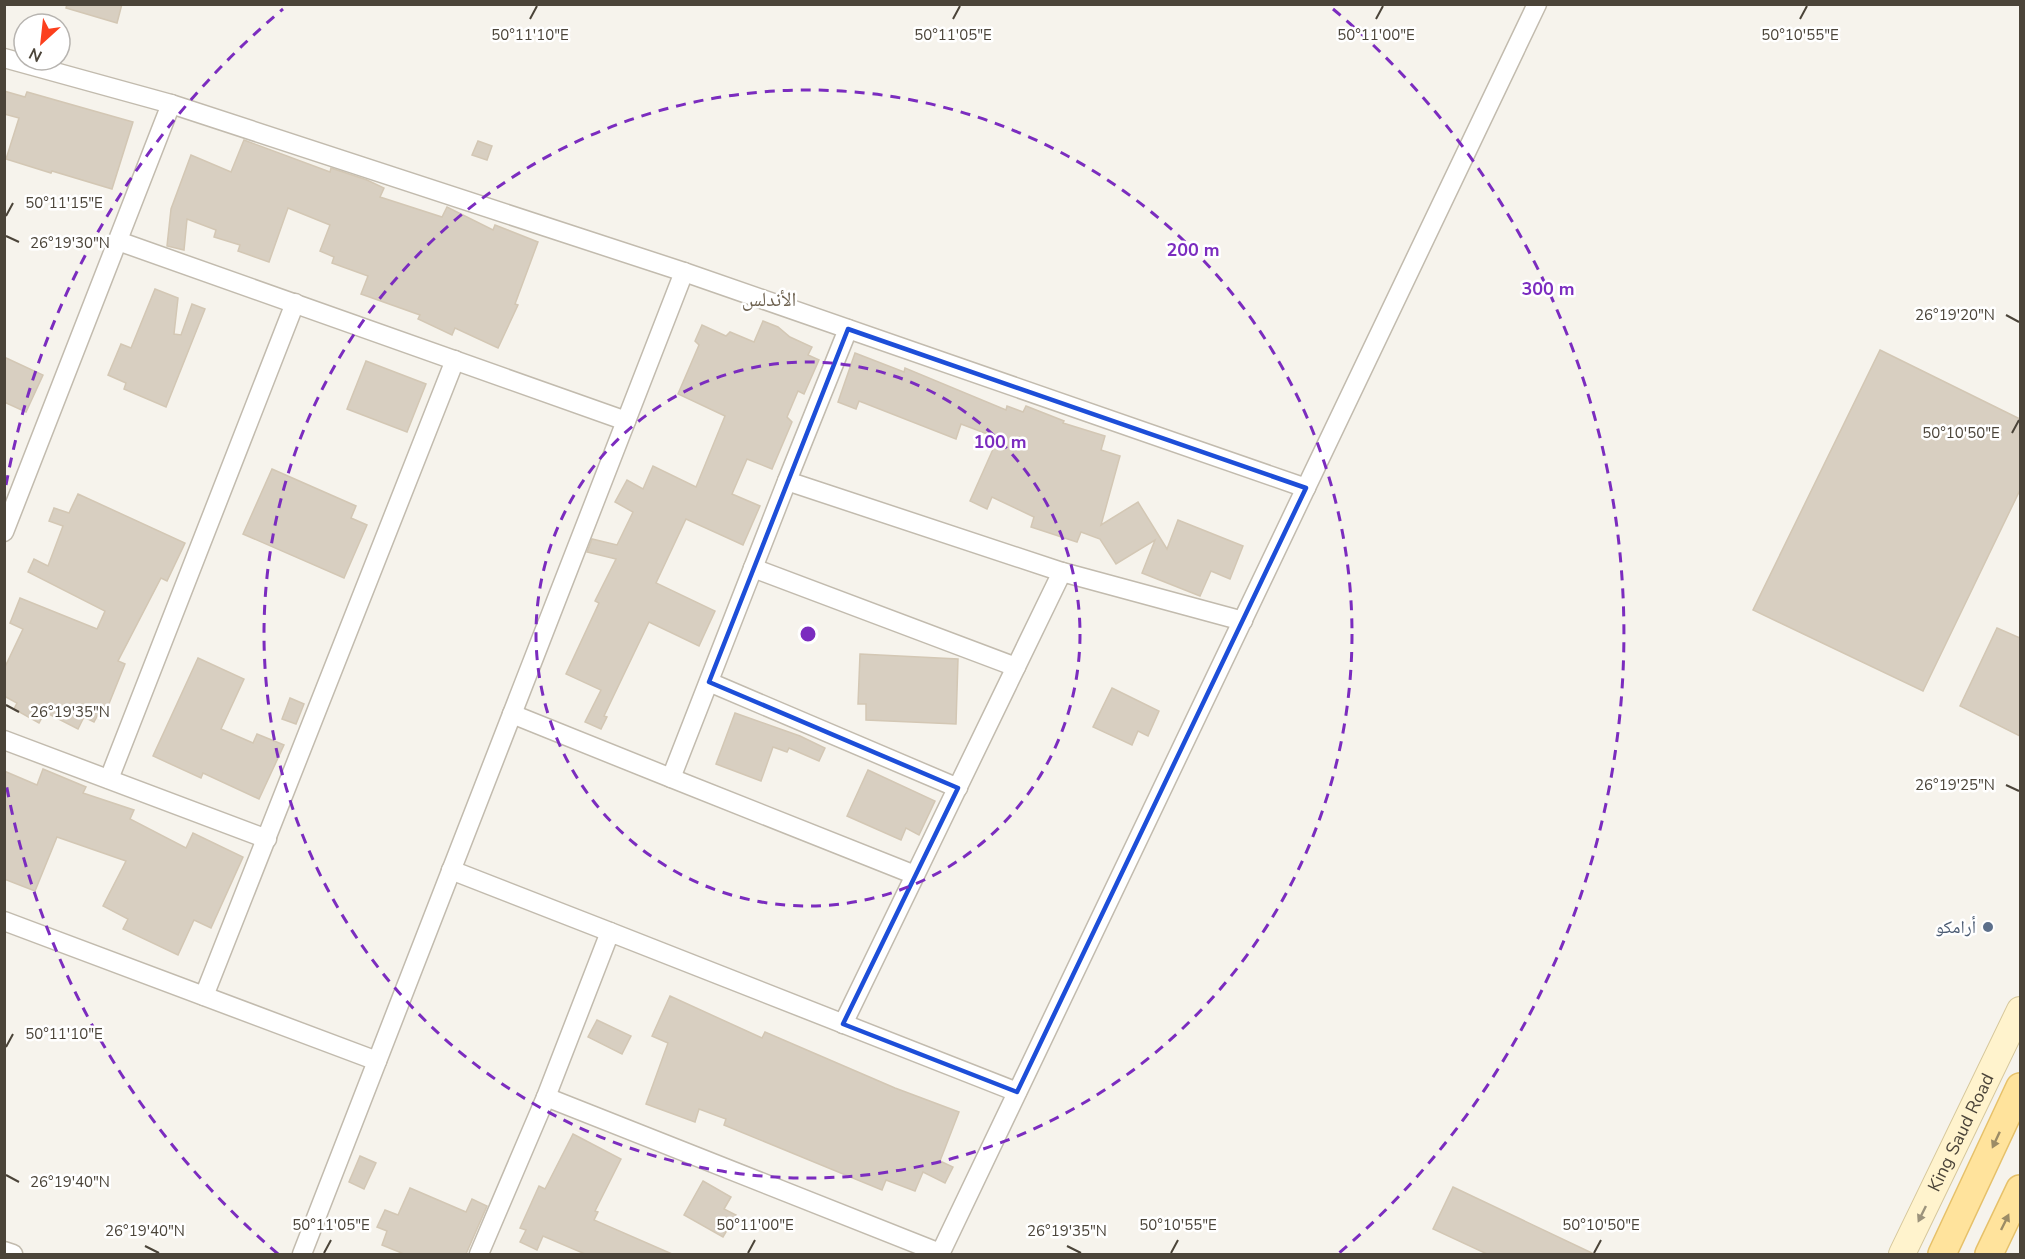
<svg xmlns="http://www.w3.org/2000/svg" width="2025" height="1259" viewBox="0 0 2025 1259" font-family="'Nunito Sans','Noto Naskh Arabic',sans-serif">
	<style>
		.building { fill: #d8cfc1; stroke: #d3c7b4; stroke-width: 1.5 }
		.lines { fill: none; stroke-linecap: round; stroke-linejoin: round }
		.street-casing { stroke: #c2bbae; stroke-width: 21 }
		.secondary-casing { stroke: #d6c79b; stroke-width: 28 }
		.primary-casing { stroke: #e6c16a; stroke-width: 30 }
		.street { stroke: #fff; stroke-width: 18 }
		.secondary { stroke: #fff3cd; stroke-width: 26 }
		.primary { stroke: #ffe39c; stroke-width: 27 }
		.oneway { fill: #9c8c66 }
		.oneway2 { fill: #9c937c }
		.marked { fill: none; stroke: #1d4ed8; stroke-width: 4.5; stroke-linejoin: round }
		.ticks { fill: none; stroke: #4b4439; stroke-width: 2 }
		.ring { fill: none; stroke: #7b2cbf; stroke-width: 3; stroke-dasharray: 10 8 }
		.service-dot { fill: #5c6f8a; stroke: #fff; stroke-width: 2 }
		.labels { text-anchor: middle; stroke-width: 5; stroke-linejoin: round; paint-order: stroke }
		.service-label { font-size: 18px; fill: #4e5e75; stroke: #fff; text-anchor: end }
		.street-label { font-size: 18px; fill: #4b4439; stroke: #fff }
		.neighbourhood-label { font-size: 20px; fill: #6e6250; stroke: #fff }
		.ticks-label { font-size: 15px; text-anchor: middle; fill: #4b4439; stroke: #fff; stroke-width: 5; stroke-linejoin: round; paint-order: stroke }
		.centre { fill: #7b2cbf; stroke: #fff; stroke-width: 3 }
		.ring-label { font-size: 18px; text-anchor: middle; font-weight: bold; fill: #7b2cbf; stroke: #fff; stroke-width: 5; stroke-linejoin: round; paint-order: stroke }
	</style>
	<rect width="100%" height="100%" fill="#f6f3ec"/>
	<g class="building">
		<polygon points="67,4 122,4 117,23 66,8"/>
		<polygon points="4,91 25,97 27,92 133,122 112,189 52,171 51,173 6,159 19,118 4,114"/>
		<polygon points="244,140 330,172 331,168 367,180 384,188 380,197 442,217 447,207 493,230 495,225 538,242 515,304 518,305 498,348 455,328 452,335 418,319 420,315 361,294 368,276 332,263 334,257 320,251 330,225 288,208 269,262 238,251 240,245 214,237 216,230 187,219 184,250 167,246 171,209 191,155 231,172"/>
		<polygon points="478,141 492,146 487,160 472,155"/>
		<polygon points="155,289 178,298 174,334 181,335 192,304 205,309 166,407 124,389 126,383 108,375 121,344 131,348"/>
		<polygon points="763,321 778,327 790,337 812,347 808,355 819,360 804,394 798,391 787,417 792,422 772,469 747,459 732,494 760,506 743,545 686,519 656,583 715,611 699,646 649,622 604,716 607,717 601,729 585,722 601,690 566,674 599,603 595,601 616,559 587,552 592,539 617,545 633,512 615,502 627,480 643,489 653,466 696,487 725,416 678,394 699,345 695,341 702,325 726,336 730,332 754,342"/>
		<polygon points="1880,350 2020,419 2020,490 1923,691 1753,610"/>
		<polygon points="855,353 904,372 905,368 1006,410 1007,406 1023,412 1026,406 1064,421 1063,423 1105,436 1101,450 1120,456 1101,525 1138,502 1167,549 1178,520 1243,546 1230,579 1211,571 1200,596 1142,573 1155,540 1116,564 1100,539 1081,532 1077,542 1031,527 1034,517 992,497 987,509 970,501 998,438 961,424 956,439 859,401 856,409 838,402"/>
		<polygon points="4,357 43,375 26,412 4,402"/>
		<polygon points="366,361 426,384 407,432 347,409"/>
		<polygon points="272,469 356,506 351,518 367,525 344,578 243,534"/>
		<polygon points="78,494 185,543 167,581 161,578 118,661 125,664 106,711 101,709 94,722 84,717 78,729 45,712 39,723 14,709 17,703 4,696 4,669 23,629 10,623 20,598 97,629 105,611 28,572 34,559 48,566 63,526 49,521 54,508 69,513"/>
		<polygon points="1997,628 2020,638 2020,736 1960,706"/>
		<polygon points="860,654 958,659 956,724 866,720 866,704 858,704"/>
		<polygon points="198,658 244,679 221,729 253,743 257,734 284,745 259,799 203,773 201,778 153,756"/>
		<polygon points="1112,688 1159,711 1148,736 1138,731 1132,745 1093,727"/>
		<polygon points="290,698 304,704 296,724 282,719"/>
		<polygon points="735,713 800,736 825,748 819,761 789,748 787,752 773,747 761,781 716,764"/>
		<polygon points="43,769 86,787 83,793 134,810 130,819 186,848 193,833 243,857 211,928 194,920 178,955 123,929 128,919 103,906 126,861 57,837 35,891 4,879 4,771 37,785"/>
		<polygon points="868,770 935,801 919,835 906,828 901,840 847,816"/>
		<polygon points="670,996 762,1038 765,1032 895,1088 959,1112 940,1161 953,1167 945,1183 923,1172 915,1191 886,1180 882,1190 724,1125 726,1119 699,1109 695,1122 646,1104 668,1043 652,1036"/>
		<polygon points="597,1020 631,1036 622,1054 588,1037"/>
		<polygon points="573,1134 621,1159 595,1211 598,1212 594,1220 672,1254 585,1254 543,1236 537,1250 520,1242 526,1230 520,1228 539,1186 545,1189"/>
		<polygon points="360,1156 376,1163 364,1189 349,1182"/>
		<polygon points="703,1181 731,1197 724,1209 736,1215 723,1237 684,1215"/>
		<polygon points="1453,1187 1594,1254 1487,1254 1433,1229"/>
		<polygon points="410,1188 466,1212 472,1199 487,1206 466,1254 404,1254 382,1245 387,1231 377,1227 385,1210 398,1215"/>
	</g>
	<g class="lines">
		<defs>
			<g id="street">
				<polyline points="4,58 171,104 684,272 1306,488"/>
				<polyline points="118,241 626,421"/>
				<polyline points="787,481 848,329"/>
				<polyline points="4,532 171,104"/>
				<polyline points="753,568 1016,667"/>
				<polyline points="709,682 958,788"/>
				<polyline points="512,714 671,778 787,481 1062,572"/>
				<polyline points="4,740 267,839"/>
				<polyline points="671,778 915,875"/>
				<polyline points="109,779 295,303"/>
				<polyline points="451,870 610,932"/>
				<polyline points="4,921 377,1061"/>
				<polyline points="204,996 455,360"/>
				<polyline points="843,1024 1062,572 1243,621"/>
				<polyline points="546,1097 610,932 1017,1092"/>
				<polyline points="4,1251 13,1254"/>
				<polyline points="302,1254 684,272"/>
				<polyline points="479,1254 546,1097 940,1253"/>
				<polyline points="940,1254 1537,4"/>
			</g>
			<g id="secondary">
				<path id="s1" d="M1902,1254L2020,1010"/>
			</g>
			<g id="primary">
				<polyline points="1942,1254 2020,1087"/>
				<polyline points="1989,1254 2020,1189"/>
			</g>
		</defs>
		<use href="#street" class="street-casing"/>
		<use href="#secondary" class="secondary-casing"/>
		<use href="#primary" class="primary-casing"/>
		<use href="#street" class="street"/>
		<use href="#secondary" class="secondary"/>
		<use href="#primary" class="primary"/>
	</g>
	<defs><path id="oneway-solid" d="M-6-.8H1V-3.2L6.5 0L1 3.2V.8H-6Z" transform="scale(1.5)"/></defs>
	<g class="oneway">
		<use href="#oneway-solid" transform="translate(1996 1140) rotate(115)"/>
		<use href="#oneway-solid" transform="translate(2005 1222) rotate(-64)"/>
	</g>
	<use class="oneway2" href="#oneway-solid" transform="translate(1922 1214) rotate(116)"/>
	<path class="marked" d="M848,329L1306,488L1017,1092L843,1024L958,788L709,682Z"/>
	<path class="ticks" d="M530,19L537,6M953,19L960,6M1376,19L1383,6M1800,19L1807,6M6,216L13,203M6,236L19,242M2006,315L2019,322M2012,433L2019,420M6,705L19,712M2006,785L2019,791M6,1047L13,1034M6,1175L19,1182M145,1246L159,1253M1067,1246L1081,1253M324,1253L331,1240M748,1253L755,1240M1171,1253L1178,1240M1594,1253L1601,1240"/>
	<g class="ring">
		<circle cx="808" cy="634" r="272"/>
		<circle cx="808" cy="634" r="544"/>
		<path d="M278 1254A816 816 0 0 1 6 783M6 485A816 816 0 0 1 283 9M1333 9A816 816 0 0 1 1338 1254"/>
	</g>
	<circle class="service-dot" cx="1988" cy="927" r="6"/>
	<g class="labels">
		<g class="service-label">
			<text x="1976" y="933">أرامكو</text>
		</g>
		<g class="street-label">
			<text dy="6" stroke="none"><textPath href="#s1" startOffset="135">King Saud Road</textPath></text>
		</g>
		<g class="neighbourhood-label">
			<text x="769" y="306">الأندلس</text>
		</g>
	</g>
	<g class="ticks-label">
		<text x="530" y="40">50°11'10"E</text>
		<text x="953" y="40">50°11'05"E</text>
		<text x="1376" y="40">50°11'00"E</text>
		<text x="1800" y="40">50°10'55"E</text>
		<text x="64" y="208">50°11'15"E</text>
		<text x="70" y="248">26°19'30"N</text>
		<text x="1955" y="320">26°19'20"N</text>
		<text x="1961" y="438">50°10'50"E</text>
		<text x="70" y="717">26°19'35"N</text>
		<text x="1955" y="790">26°19'25"N</text>
		<text x="64" y="1039">50°11'10"E</text>
		<text x="70" y="1187">26°19'40"N</text>
		<text x="331" y="1230">50°11'05"E</text>
		<text x="755" y="1230">50°11'00"E</text>
		<text x="1178" y="1230">50°10'55"E</text>
		<text x="1601" y="1230">50°10'50"E</text>
		<text x="145" y="1236">26°19'40"N</text>
		<text x="1067" y="1236">26°19'35"N</text>
	</g>
	<circle cx="808" cy="634" r="9" class="centre"/>
	<g class="ring-label">
		<text x="1193" y="256">200 m</text>
		<text x="1548" y="295">300 m</text>
		<text x="1000" y="448">100 m</text>
	</g>
	<rect width="2025" height="1259" fill="none" stroke="#4b4439" stroke-width="12"/>
	<g transform="translate(42 42) rotate(207)"><circle r="28" fill="#ffffff" stroke="#b7b4b0" stroke-width="1.5"/>
	<path d="M0-4.5L10 22L0 15L-10 22Z" fill="#fc3f1d"/>
	<text y="-9" font-size="16" font-weight="bold" text-anchor="middle" fill="#4b4439">N</text>
	</g>
</svg>
